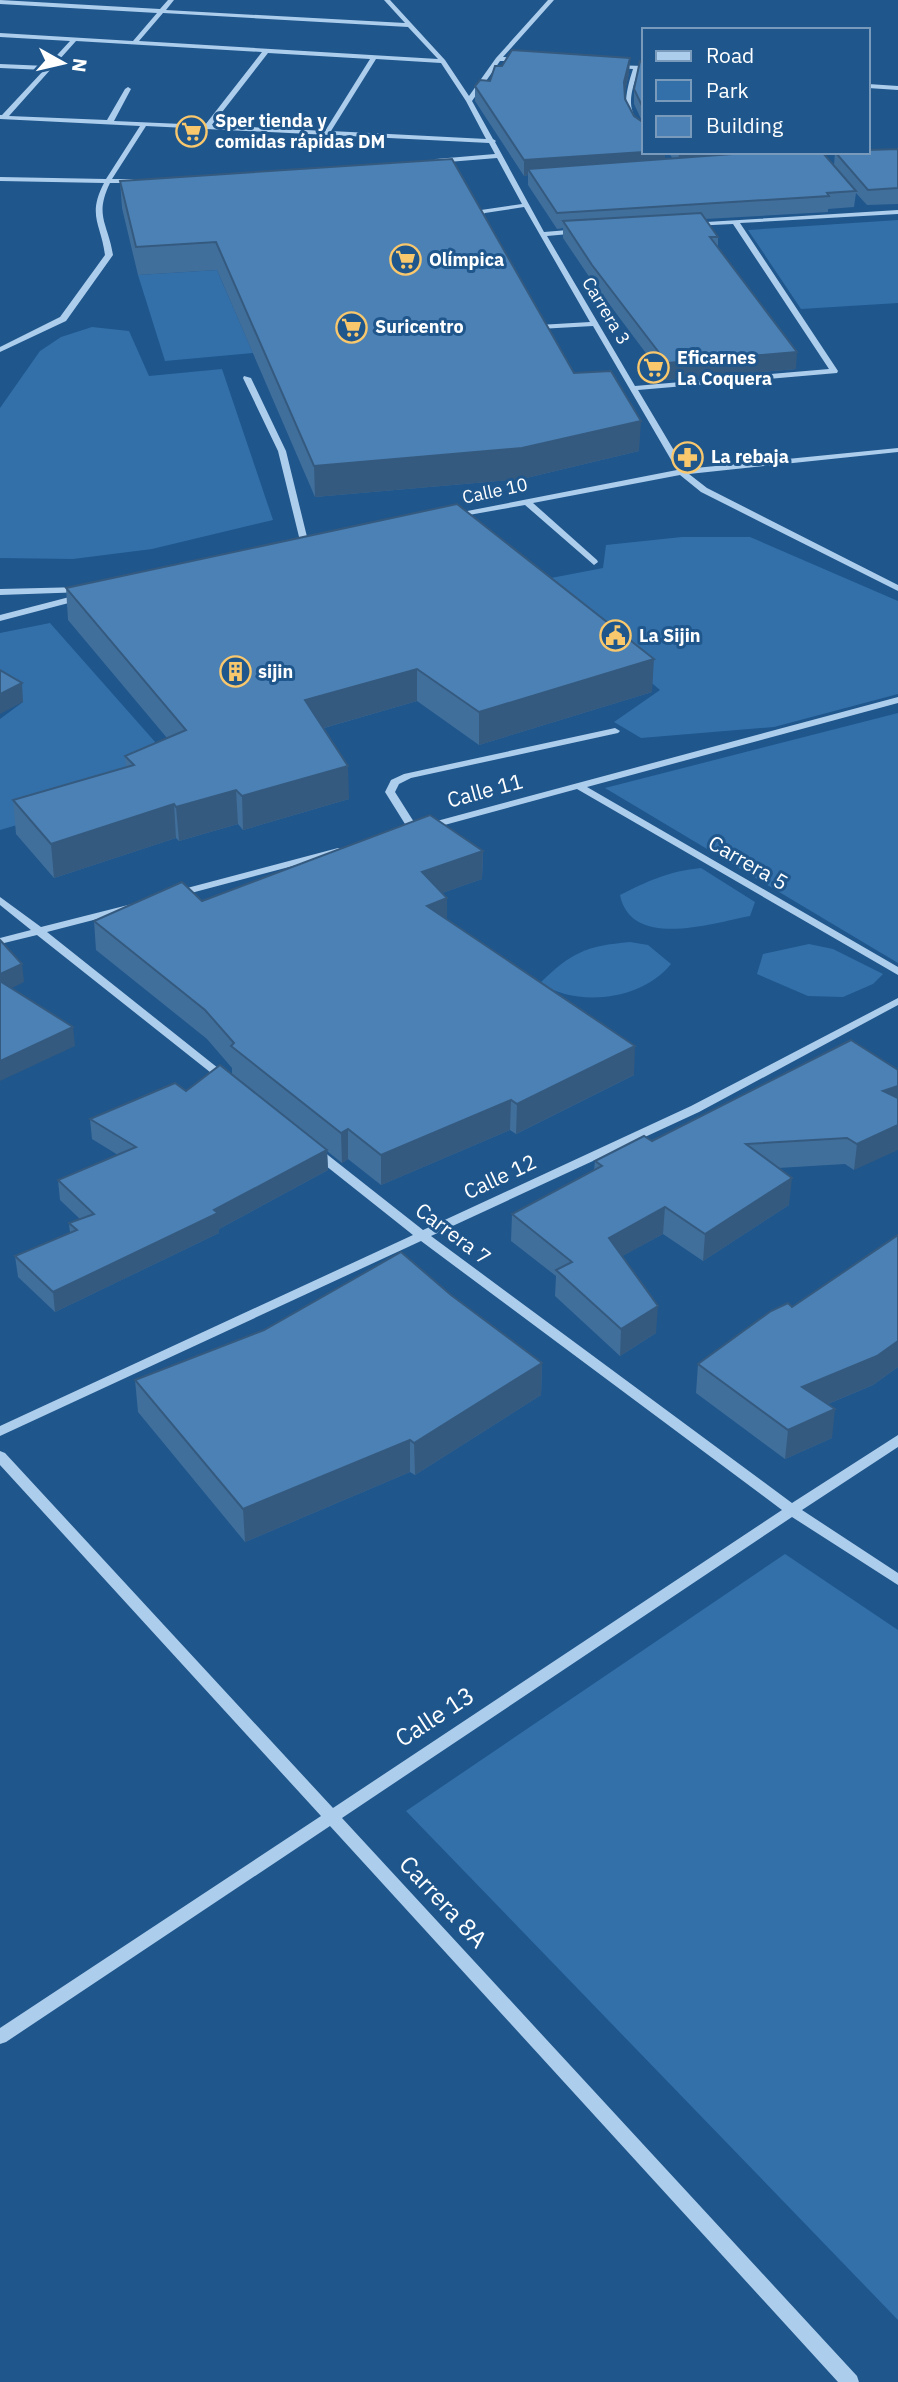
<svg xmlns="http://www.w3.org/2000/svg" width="898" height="2382" viewBox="0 0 898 2382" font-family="'IBM Plex Sans',sans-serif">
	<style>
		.green { fill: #3370a9 }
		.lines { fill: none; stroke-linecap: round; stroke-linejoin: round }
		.minor { fill: #adcdec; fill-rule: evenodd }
		.wall { fill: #416f9c }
		.shaded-wall { fill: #355a7f }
		.building { fill: #4c81b5; stroke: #355a7f; stroke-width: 2 }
		.labels { text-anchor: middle; stroke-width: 6; stroke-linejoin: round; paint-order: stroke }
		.far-poi-label { font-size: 18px; font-weight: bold; fill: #fff; stroke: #1f568c; text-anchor: start }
		.far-street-label { font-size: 18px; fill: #fff; stroke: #1f568c }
		.street-label { font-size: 21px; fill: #fff; stroke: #1f568c }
		.near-street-label { font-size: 24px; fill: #fff; stroke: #1f568c }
	</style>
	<rect width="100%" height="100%" fill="#1f568c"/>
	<g class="green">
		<polygon points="898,220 898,303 801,309 748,230"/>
		<polygon points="217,270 253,353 165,361 138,275"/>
		<polygon points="92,327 129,331 149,376 222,369 273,520 152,549 73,559 0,558 0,408 40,351 61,337"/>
		<polygon points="682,537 750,537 898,601 898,694 774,727 641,738 614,722 660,690 588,629 551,578 603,568 606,545"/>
		<polygon points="50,623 179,769 105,799 0,830 0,719 23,702 0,688 0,633"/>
		<polygon points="898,713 898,963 605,788"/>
		<path d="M701,868L755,902L750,916C713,923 631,950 620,895C648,881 669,871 701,868Z"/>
		<path d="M630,942L648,945L671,964C642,1000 578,1008 540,983C572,952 586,946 630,942Z"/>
		<polygon points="809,944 833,949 883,974 873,984 843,997 808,996 757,974 763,954"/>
		<polygon points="785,1554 898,1630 898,2320 406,1811"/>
	</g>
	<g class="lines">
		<g class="minor">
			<path d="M0,0L160,9L168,0H174L166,10L405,23L384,0H390L445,60L469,96L496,58L548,0H554L503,57L522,58L524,61H500L472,101L493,139L496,141L495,142L544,232L580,229L583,231L580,233L547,236L635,386L829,369L733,224L692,226L690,225V223L898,210V214L740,223L838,371L837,373L638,390L685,469L898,448V452L689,474L707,488L898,585V591L701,492L680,475L533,503L597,560L598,562L594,565L525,505L452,518V514L677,470L593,326L539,329L535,327L539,325L590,322L524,207L485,213L480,217L484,225L481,227L473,217L481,210L522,204L497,158L436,163L433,161L436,159L495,154L489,143L146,126L112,179H135L138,181L135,183H110C94,216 108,223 113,255L66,321L0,352V347L60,317L105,255C101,223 87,216 104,183L0,181V177L106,179L140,126L0,119V115H2L44,70L0,68V64L47,66L70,41L0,37V33L133,41L157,13L0,4ZM163,13L408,27L438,59L139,41ZM76,41L262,52L205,125L114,121L131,89L128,87L125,89L107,120L9,116ZM268,53L370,59L325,131L212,125ZM376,59L441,63L466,101L486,139L331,131Z"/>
			<path d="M611,65L644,66V70L639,69C634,84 627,100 634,115C638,123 644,127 644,136C619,119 625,94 633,69L613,68Z"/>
			<polygon points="868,84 898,86 898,90 868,88"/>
			<polygon points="244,376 251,378 286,451 310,549 309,551 302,549 278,451 243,378"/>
			<polygon points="82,587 86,590 85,592 0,595 0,589"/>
			<polygon points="81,594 84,595 84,599 0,621 0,615"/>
			<polygon points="898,697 898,703 587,787 898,967 898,975 577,789 426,830 421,827 422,825"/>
			<polygon points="615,728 620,731 618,733 411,778 399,784 395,792 419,830 418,832 410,832 385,792 391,780 404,774"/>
			<polygon points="338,848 342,849 342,853 176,897 171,894 172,892"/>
			<polygon points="0,897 41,927 132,904 136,905 137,907 136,909 47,932 228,1076 230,1078 228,1080 220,1080 37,935 0,944 0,938 31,930 0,905"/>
			<polygon points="898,998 898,1005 699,1112 431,1236 792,1503 898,1435 898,1447 802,1510 898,1573 898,1585 792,1517 342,1818 857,2376 859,2382 838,2382 330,1826 6,2042 0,2044 0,2028 321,1816 0,1465 0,1451 5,1453 333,1808 782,1510 421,1241 0,1436 0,1426 413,1235 311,1154 309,1151 311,1148 319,1148 423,1230 691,1106"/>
		</g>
	</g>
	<g class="wall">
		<polygon points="630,58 629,73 625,91 625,99 634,116 642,121 634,104 634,89 644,62 644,152 665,152 665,159 673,159 668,152 809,152 834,165 835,152 898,149 898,204 867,205 856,193 854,207 828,209 828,212 705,219 718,237 718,247 796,369 666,380 592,281 563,238 563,228 557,229 528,185 528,175 524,176 475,101 475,86 490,81 502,66"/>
		<polygon points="120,181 574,373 639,451 522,479 315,497 217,270 138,275 122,208"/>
		<polygon points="66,588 652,692 479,745 417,701 324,728 349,799 243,830 238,824 179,841 176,838 54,878 16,834 13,800 126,768 125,756 167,738 68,620"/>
		<polygon points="483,851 482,879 442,893 447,898 447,919 634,1075 516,1134 510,1130 381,1185 348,1159 342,1163 327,1151 328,1170 219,1229 219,1233 55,1312 18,1277 15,1256 70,1233 69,1223 80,1219 60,1200 58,1180 118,1155 92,1139 90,1119 186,1091 232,1075 232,1068 207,1039 96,950 94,921"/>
		<polygon points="898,1070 854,1170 845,1164 778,1168 789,1205 703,1261 663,1234 622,1256 656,1333 620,1356 555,1296 556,1276 511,1241 512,1214 594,1170 595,1161 652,1141"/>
		<polygon points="898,1235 898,1367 873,1385 828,1404 832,1438 785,1459 696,1393 698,1364 792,1307"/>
		<polygon points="451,1295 542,1363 541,1395 415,1475 410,1472 245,1542 138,1412 135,1380"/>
	</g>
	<g class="shaded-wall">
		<polygon points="630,58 629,73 624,96 624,82"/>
		<polygon points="644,152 665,152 665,166 528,169 528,175 524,176 524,160"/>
		<polygon points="679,152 796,152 678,164"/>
		<polygon points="797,352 796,369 666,380 667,363"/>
		<polygon points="641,421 639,451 522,479 315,497 314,466"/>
		<polygon points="654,659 652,692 479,745 479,712"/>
		<polygon points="417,669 417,701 306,733 305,700"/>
		<polygon points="22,683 23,702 0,714 0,694"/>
		<polygon points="348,766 349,799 243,830 242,796"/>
		<polygon points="236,790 238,824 179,841 176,807"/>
		<polygon points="174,804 176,838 54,878 51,844"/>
		<polygon points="483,851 482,879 422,900 422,872"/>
		<polygon points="447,898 447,926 427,906"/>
		<polygon points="22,964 24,982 0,994 0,974"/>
		<polygon points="73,1027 75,1046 0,1081 0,1061"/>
		<polygon points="635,1046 634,1075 516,1134 517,1104"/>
		<polygon points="898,1086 898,1111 883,1091"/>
		<polygon points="511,1100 510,1130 381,1185 381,1155"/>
		<polygon points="898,1125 898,1150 854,1170 857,1144"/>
		<polygon points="348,1129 348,1159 342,1163 341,1133"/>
		<polygon points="327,1150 328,1170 219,1229 219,1233 55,1312 53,1292 214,1210"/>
		<polygon points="792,1178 789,1205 703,1261 705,1234"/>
		<polygon points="665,1207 663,1234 608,1264 609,1238"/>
		<polygon points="658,1306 656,1333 620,1356 621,1329"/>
		<polygon points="898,1341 898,1367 873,1385 799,1416 802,1387"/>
		<polygon points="542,1363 541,1395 415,1475 414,1443"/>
		<polygon points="835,1409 832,1438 785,1459 788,1430"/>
		<polygon points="410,1440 410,1472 245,1542 243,1509"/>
	</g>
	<g class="building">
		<polygon points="512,50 630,58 624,82 625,99 634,116 644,123 644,152 524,160 475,86 480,80 490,81 495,66 502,66"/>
		<polygon points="640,61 644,62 644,110 634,89"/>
		<polygon points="898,149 898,188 868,190 835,152 868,152 868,150"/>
		<polygon points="760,152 823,153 856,191 827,193 829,196 557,213 528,169"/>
		<polygon points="452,159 574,373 611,371 641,421 522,448 314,466 216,242 136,247 120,181"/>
		<polygon points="701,213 718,237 710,237 797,352 667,363 592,265 563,221"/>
		<polygon points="457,504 654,659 479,712 417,669 305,700 348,766 242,796 236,790 176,807 174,804 51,844 13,800 134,765 125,756 186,730 66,588"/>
		<polygon points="0,670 22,683 0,694"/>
		<polygon points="430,815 483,851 422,872 447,898 427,906 635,1046 517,1104 511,1100 381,1155 348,1129 341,1133 231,1046 234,1043 205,1010 94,921 182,882 202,901"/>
		<polygon points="0,940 22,964 0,974"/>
		<polygon points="0,981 73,1027 0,1061"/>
		<polygon points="851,1040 898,1070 898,1086 883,1091 898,1098 898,1125 857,1144 847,1138 746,1144 792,1178 705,1234 665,1207 609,1238 658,1306 621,1329 556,1270 572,1262 512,1214 602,1166 595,1161 644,1136 652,1141"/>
		<polygon points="220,1065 327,1150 214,1210 218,1213 53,1292 15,1256 77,1230 69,1223 94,1214 58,1180 136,1147 90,1119 175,1083 186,1091"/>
		<polygon points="898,1235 898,1341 877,1356 802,1387 835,1409 788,1430 698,1364 771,1311 788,1303 792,1307"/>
		<polygon points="401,1252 451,1295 542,1363 414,1443 410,1440 243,1509 135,1380 264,1330"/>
	</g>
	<defs>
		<symbol id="supermarket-ring" viewBox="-11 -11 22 22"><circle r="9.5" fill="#1f568c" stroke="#f9c86d" stroke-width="1.5"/><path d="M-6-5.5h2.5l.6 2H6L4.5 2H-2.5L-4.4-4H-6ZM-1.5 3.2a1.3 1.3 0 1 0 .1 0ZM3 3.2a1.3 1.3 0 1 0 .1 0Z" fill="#f9c86d"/></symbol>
		<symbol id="pharmacy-ring" viewBox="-11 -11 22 22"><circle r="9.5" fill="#1f568c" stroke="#f9c86d" stroke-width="1.5"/><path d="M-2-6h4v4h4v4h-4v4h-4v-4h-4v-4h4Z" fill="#f9c86d"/></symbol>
		<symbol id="civic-ring" viewBox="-11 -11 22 22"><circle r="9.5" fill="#1f568c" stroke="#f9c86d" stroke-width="1.5"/><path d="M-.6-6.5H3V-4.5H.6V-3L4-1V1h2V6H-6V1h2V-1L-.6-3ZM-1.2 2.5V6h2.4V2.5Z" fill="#f9c86d"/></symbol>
		<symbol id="building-ring" viewBox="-11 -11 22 22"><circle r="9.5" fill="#1f568c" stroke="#f9c86d" stroke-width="1.5"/><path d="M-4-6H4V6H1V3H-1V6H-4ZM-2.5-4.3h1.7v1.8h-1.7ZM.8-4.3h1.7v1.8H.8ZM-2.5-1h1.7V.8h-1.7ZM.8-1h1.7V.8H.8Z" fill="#f9c86d"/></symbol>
	</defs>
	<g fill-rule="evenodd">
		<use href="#supermarket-ring" x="174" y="114" width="35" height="35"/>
		<use href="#supermarket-ring" x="388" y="242" width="35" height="35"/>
		<use href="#supermarket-ring" x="334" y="310" width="35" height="35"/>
		<use href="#supermarket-ring" x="636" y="350" width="35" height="35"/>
		<use href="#pharmacy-ring" x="670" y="440" width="35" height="35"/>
		<use href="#civic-ring" x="598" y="618" width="35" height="35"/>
		<use href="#building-ring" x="218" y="654" width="35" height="35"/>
	</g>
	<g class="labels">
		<g class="far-poi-label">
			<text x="215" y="127">Sper tienda y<tspan x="215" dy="21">comidas rápidas DM</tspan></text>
			<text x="429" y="266">Olímpica</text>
			<text x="375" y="333">Suricentro</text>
			<text x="677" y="364">Eficarnes<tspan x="677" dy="21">La Coquera</tspan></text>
			<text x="711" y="463">La rebaja</text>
			<text x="639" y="642">La Sijin</text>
			<text x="258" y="678">sijin</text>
		</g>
		<g class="far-street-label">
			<text transform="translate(606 311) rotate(59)" y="6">Carrera 3</text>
			<text transform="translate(495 491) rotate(-12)" y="6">Calle 10</text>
		</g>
		<g class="street-label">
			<text transform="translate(485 791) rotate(-15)" y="7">Calle 11</text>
			<text transform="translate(748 863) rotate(30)" y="7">Carrera 5</text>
			<text transform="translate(500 1177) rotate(-25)" y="7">Calle 12</text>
			<text transform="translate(453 1234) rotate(37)" y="7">Carrera 7</text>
		</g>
		<g class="near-street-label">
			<text transform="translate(435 1717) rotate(-33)" y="8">Calle 13</text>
			<text transform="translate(443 1902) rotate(47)" y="8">Carrera 8A</text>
		</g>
	</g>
	<rect x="642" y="28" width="228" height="126" fill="#1f568c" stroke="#799aba" stroke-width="2"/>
	<rect x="656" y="51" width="35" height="10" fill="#adcdec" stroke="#799aba" stroke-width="2"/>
	<text x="706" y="63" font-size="21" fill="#ffffff">Road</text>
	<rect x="656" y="80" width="35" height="21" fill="#3370a9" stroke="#799aba" stroke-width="2"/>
	<text x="706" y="98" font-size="21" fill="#ffffff">Park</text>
	<rect x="656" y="116" width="35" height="21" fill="#4c81b5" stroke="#799aba" stroke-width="2"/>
	<text x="706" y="133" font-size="21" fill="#ffffff">Building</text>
	<g transform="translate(63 63) rotate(98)" stroke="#1f568c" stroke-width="5" paint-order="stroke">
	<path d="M0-5L12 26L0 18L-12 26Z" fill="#ffffff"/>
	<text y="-10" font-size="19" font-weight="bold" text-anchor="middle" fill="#ffffff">N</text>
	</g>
</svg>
